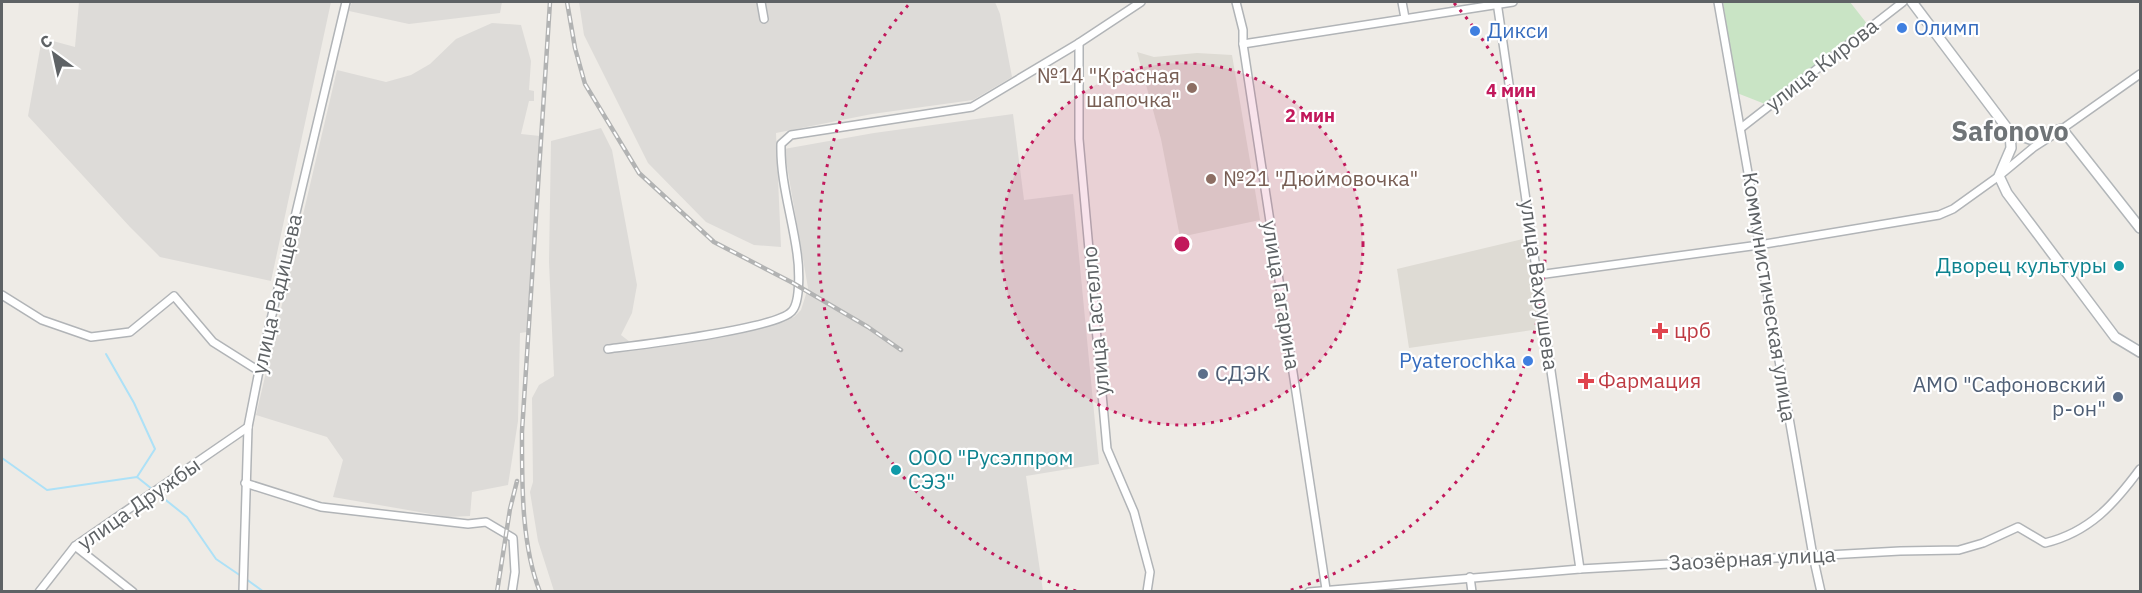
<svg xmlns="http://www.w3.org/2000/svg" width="2142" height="593" viewBox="0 0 2142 593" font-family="'IBM Plex Sans',sans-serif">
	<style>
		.industrial { fill: #dddbd8 }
		.education { fill: #dedbd4 }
		.green { fill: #c9e4c5 }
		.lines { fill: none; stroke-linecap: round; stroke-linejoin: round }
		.stream { stroke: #ade1f7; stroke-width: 2 }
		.minor-casing { stroke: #b1b4b7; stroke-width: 10 }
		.secondary-casing { stroke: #b2b6b9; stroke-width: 12 }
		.minor { stroke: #fff; stroke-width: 7 }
		.secondary { stroke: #fff; stroke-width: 9 }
		.rail-casing { stroke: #b2b3b3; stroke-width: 4.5 }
		.rail { stroke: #fff; stroke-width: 2; stroke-dasharray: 7; stroke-linecap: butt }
		.ring { fill: none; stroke: #c2185b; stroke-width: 3; stroke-dasharray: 3 6 }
		.shop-dot { fill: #3f7fe0; stroke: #fff; stroke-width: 2 }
		.education-dot { fill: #8d6e63; stroke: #fff; stroke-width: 2 }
		.culture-dot { fill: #0f9aa8; stroke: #fff; stroke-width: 2 }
		.health-dot { fill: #e0444e; stroke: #fff; stroke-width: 2 }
		.service-dot { fill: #5c6f8a; stroke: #fff; stroke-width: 2 }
		.labels { text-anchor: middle; stroke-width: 4.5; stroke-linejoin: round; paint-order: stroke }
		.shop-label { font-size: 21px; fill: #366cbe; stroke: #fff; text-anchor: start }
		.street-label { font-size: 21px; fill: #5e6265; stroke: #fff }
		.education-label { font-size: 21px; fill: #785e54; stroke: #fff; text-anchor: end }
		.culture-label { font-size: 21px; fill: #0d838f; stroke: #fff; text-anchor: end }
		.health-label { font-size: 21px; fill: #be3a42; stroke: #fff; text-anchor: start }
		.service-label { font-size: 21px; fill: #4e5e75; stroke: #fff; text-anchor: start }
		.district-label { font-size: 27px; font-weight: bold; fill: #6f7477; stroke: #fff }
		.centre { fill: #c2185b; stroke: #fff; stroke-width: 3 }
		.ring-label { font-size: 18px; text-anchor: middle; font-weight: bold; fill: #c2185b; stroke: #fff; stroke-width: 4.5; stroke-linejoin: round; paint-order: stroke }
	</style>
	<rect width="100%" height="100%" fill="#eeebe6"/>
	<g class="industrial">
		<polygon points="79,2 331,2 271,281 160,257 130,227 28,116 42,38 75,47"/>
		<polygon points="352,2 502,2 500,13 409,24 349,11"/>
		<polygon points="579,2 995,2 1000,14 1012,77 973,100 872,114 776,133 781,247 754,245 706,222 648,163 584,35"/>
		<polygon points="492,23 521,25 531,61 529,90 534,91 534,101 529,101 521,134 540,136 527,332 520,333 518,421 508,485 472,492 470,516 448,517 333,497 343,460 327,437 256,415 337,70 386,82 411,75 430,64 456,39"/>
		<polygon points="1013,114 1024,200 1073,194 1099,464 1026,476 1043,591 554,591 538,541 530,492 533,482 532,398 539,385 554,376 549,262 551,141 601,128 612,150 637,285 632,313 621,335 639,349 725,337 794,317 801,310 808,288 784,149 874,133"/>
	</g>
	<g class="education">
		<polygon points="1137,52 1154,57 1197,53 1232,55 1260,220 1180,237 1161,139"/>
		<polygon points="1527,238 1539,329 1409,348 1397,269"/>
	</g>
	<polygon class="green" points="1723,2 1850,2 1868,25 1765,104 1737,93"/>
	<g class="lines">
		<g class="stream">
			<polyline points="106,354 134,403 155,449 137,477"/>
			<polyline points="2,458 47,490 137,477 187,517 216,559 241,576"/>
			<polyline points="246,579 264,592"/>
		</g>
		<defs>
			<g id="minor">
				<polyline points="761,2 764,19"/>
				<polyline points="1236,2 1243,30 1243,44 1326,589"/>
				<polyline points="1402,2 1405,18"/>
				<polyline points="1497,2 1580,569"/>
				<polyline points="1718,2 1754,207 1759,245 1813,556 1821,592"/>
				<polyline points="1079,43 1079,139 1107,449 1134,512 1150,572 1147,592"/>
				<polyline points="1243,44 1513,2"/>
				<polyline points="1741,128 1903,2"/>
				<polyline points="1538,275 1759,245 1939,215 1953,209 1999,176 2034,147 2062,129 2140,74"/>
				<polyline points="2,295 42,320 91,337 130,332 174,296 213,342 259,371"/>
				<path d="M608,349C639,345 777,329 792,311C801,301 799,266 797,253C792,216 780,181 781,144L791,135L972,107L1079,43L1141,2"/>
				<polyline points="245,483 321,507 468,524 486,522 513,538 515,572 512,592"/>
				<polyline points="75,546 133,592"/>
				<polyline points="1470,577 1472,592"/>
				<polyline points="39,592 75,546 248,427"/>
				<polyline points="243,592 248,427 259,371 285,259 346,2"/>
				<path d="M1309,592L1580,569L1900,551L1959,550L1983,543L2018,527L2045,543C2090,532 2114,504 2140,469"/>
			</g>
			<g id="secondary">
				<polyline points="1912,2 2010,132 2011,148 1999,176 2007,193 2115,337 2140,352"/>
				<polyline points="2010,132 2030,139 2062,129 2140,228"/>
			</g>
		</defs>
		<use href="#minor" class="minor-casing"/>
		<use href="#secondary" class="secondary-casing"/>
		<use href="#minor" class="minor"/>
		<use href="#secondary" class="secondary"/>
		<defs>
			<g id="rail">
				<polyline points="567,2 575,48 585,84 639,173 714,242 793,283 868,327 901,350"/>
				<polyline points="497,592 510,509 517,481"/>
				<path d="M540,592C521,544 522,482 522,431L550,2"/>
			</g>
		</defs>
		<use href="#rail" class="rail-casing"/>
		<use href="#rail" class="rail"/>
	</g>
	<circle cx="1182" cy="244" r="181" fill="#c2185b" fill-opacity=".12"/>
	<g class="ring">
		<circle cx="1182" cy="244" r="181"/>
		<path d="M1076 591A363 363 0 0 1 910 3M1454 3A363 363 0 0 1 1288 591"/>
	</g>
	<g class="shop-dot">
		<circle cx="1902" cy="28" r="6"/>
		<circle cx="1475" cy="31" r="6"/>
		<circle cx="1528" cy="361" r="6"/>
	</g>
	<g class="education-dot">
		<circle cx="1192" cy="88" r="6"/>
		<circle cx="1211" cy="179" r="6"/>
	</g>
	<g class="culture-dot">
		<circle cx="2119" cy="266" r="6"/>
		<circle cx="896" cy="470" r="6"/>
	</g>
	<g class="health-dot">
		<path d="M1657 322h6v6h6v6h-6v6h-6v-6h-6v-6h6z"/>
		<path d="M1583 372h6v6h6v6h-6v6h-6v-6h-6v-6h6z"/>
	</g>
	<g class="service-dot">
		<circle cx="1203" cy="374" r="6"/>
		<circle cx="2118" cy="397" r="6"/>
	</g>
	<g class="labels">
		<g class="shop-label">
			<text x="1914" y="35">Олимп</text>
			<text x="1487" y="38">Дикси</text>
			<text x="1516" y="368" text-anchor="end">Pyaterochka</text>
		</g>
		<g class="street-label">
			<text transform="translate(1822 65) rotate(-38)" y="7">улица Кирова</text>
			<text transform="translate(1539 285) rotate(82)" y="7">улица Вахрушева</text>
			<text transform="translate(277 294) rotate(-77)" y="7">улица Радищева</text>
			<text transform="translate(1281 295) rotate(81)" y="7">улица Гагарина</text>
			<text transform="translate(1769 297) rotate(81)" y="7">Коммунистическая улица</text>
			<text transform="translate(1096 321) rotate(-95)" y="7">улица Гастелло</text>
			<text transform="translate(139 504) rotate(-35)" y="7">улица Дружбы</text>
			<text transform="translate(1752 559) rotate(-3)" y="7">Заозёрная улица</text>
		</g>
		<g class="education-label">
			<text x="1180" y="83">№14 "Красная<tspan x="1180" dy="24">шапочка"</tspan></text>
			<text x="1223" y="186" text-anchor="start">№21 "Дюймовочка"</text>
		</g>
		<g class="culture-label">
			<text x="2107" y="273">Дворец культуры</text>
			<text x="908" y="465" text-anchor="start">ООО "Русэлпром<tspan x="908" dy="24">СЭЗ"</tspan></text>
		</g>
		<g class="health-label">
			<text x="1674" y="338">црб</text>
			<text x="1598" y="388">Фармация</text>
		</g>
		<g class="service-label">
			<text x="1215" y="381">СДЭК</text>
			<text x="2106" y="392" text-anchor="end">АМО "Сафоновский<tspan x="2106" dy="24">р-он"</tspan></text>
		</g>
		<g class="district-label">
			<text x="2010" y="141">Safonovo</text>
		</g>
	</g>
	<circle cx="1182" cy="244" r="9" class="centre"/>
	<g class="ring-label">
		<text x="1511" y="97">4 мин</text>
		<text x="1310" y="122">2 мин</text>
	</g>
	<rect width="2142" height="593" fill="none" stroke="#5e6265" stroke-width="6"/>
	<g transform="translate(54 54) rotate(327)" stroke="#ffffff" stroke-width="4.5" paint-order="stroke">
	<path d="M0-4.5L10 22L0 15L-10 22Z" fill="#5e6265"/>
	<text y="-9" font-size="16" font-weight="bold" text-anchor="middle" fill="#5e6265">С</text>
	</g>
</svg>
